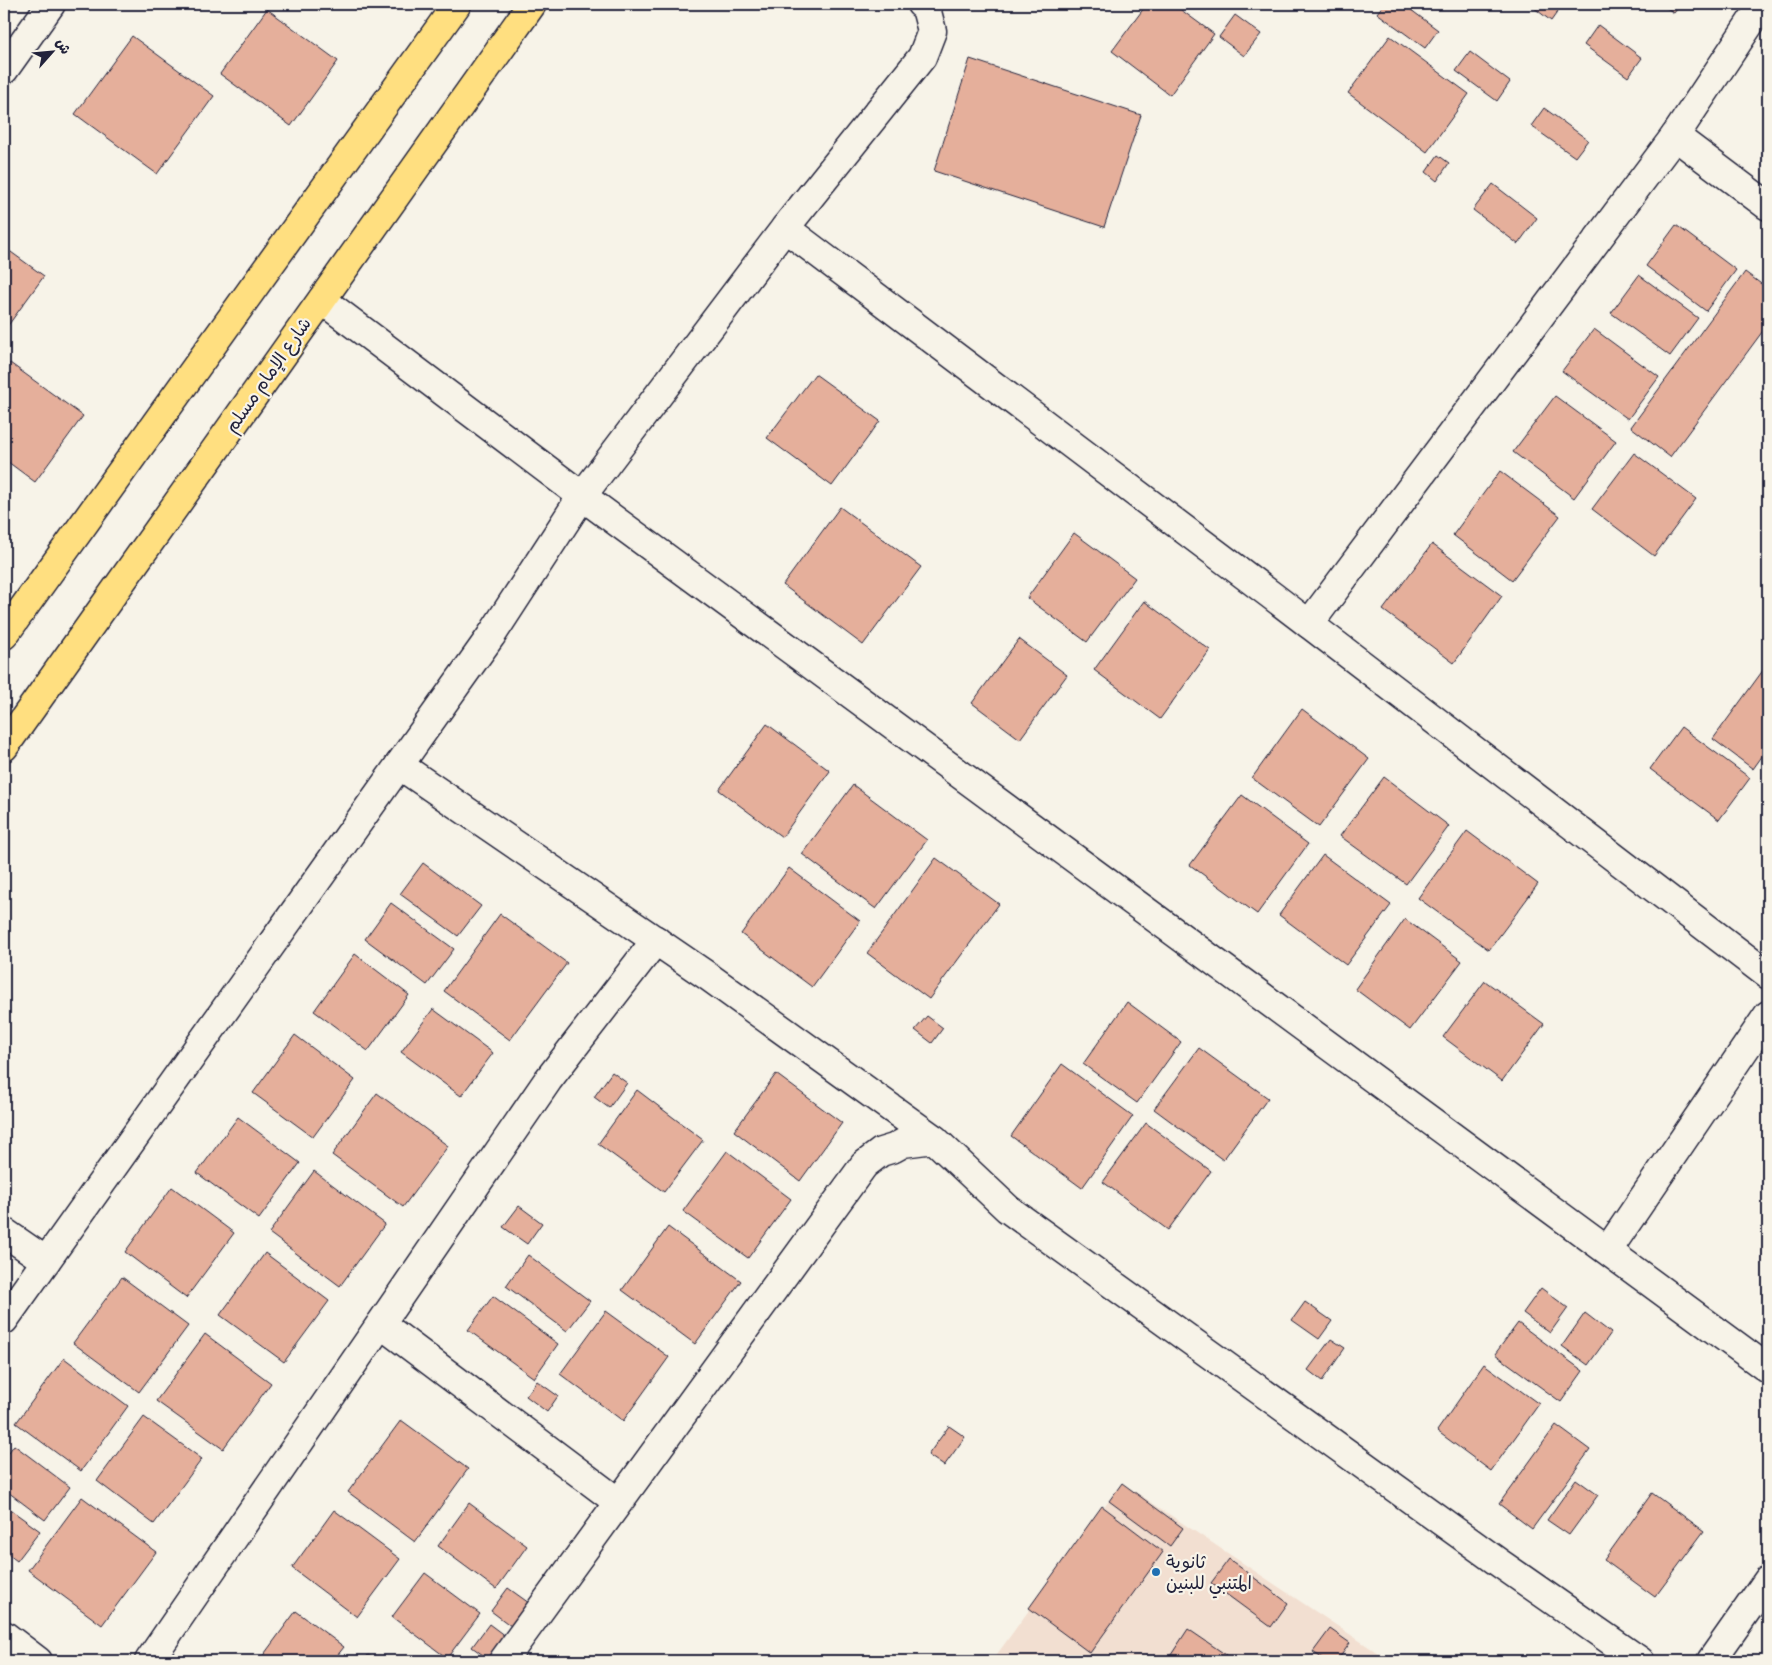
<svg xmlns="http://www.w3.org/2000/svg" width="1772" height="1665" viewBox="0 0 1772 1665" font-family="Pangolin,'Playpen Sans Arabic',sans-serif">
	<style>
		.built { fill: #f2dfd1 }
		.building { fill: #e5af9b; stroke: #22223b }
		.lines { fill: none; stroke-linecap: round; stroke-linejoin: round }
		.minor-casing { stroke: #22223b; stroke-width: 31 }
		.major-casing { stroke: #22223b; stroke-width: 31 }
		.minor { stroke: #f7f3e8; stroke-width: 28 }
		.major { stroke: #ffdf80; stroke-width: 28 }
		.poi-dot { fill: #1f6fb2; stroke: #f7f3e8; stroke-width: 2 }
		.labels { text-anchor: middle; stroke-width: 4.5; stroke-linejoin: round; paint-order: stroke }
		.street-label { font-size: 18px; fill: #22223b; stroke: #f7f3e8 }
		.poi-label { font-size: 18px; fill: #22223b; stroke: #f7f3e8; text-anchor: start }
	</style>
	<rect width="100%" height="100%" fill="#f7f3e8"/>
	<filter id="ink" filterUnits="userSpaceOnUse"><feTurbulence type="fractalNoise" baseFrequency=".02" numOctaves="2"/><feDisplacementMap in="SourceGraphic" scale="10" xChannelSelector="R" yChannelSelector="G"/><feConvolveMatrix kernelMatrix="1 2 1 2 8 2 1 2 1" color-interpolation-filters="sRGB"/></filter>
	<g filter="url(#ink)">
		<polygon class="built" points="1122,1483 1390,1661 992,1661"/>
		<g class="building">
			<polygon points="1147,4 1173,4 1214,34 1170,95 1112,51"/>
			<polygon points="1384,4 1403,4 1438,30 1425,48 1377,13"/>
			<polygon points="1529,4 1563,4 1551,21"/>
			<polygon points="1661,4 1681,4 1674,13"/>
			<polygon points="267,9 338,61 291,126 220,74"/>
			<polygon points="1235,15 1261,34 1244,56 1219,37"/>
			<polygon points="1598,25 1642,58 1628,77 1584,45"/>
			<polygon points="132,36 214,96 157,174 75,114"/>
			<polygon points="1390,36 1469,94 1427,152 1348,93"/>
			<polygon points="1470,52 1510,82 1497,101 1456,71"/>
			<polygon points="970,59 1141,115 1104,227 934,171"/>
			<polygon points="1544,108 1588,140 1575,157 1531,126"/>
			<polygon points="1438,155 1449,163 1437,181 1426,172"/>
			<polygon points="1493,184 1537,218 1518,244 1473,210"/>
			<polygon points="1676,225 1736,270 1706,311 1646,266"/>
			<polygon points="4,247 44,276 4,331"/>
			<polygon points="1745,272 1768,289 1768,324 1670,457 1631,427"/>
			<polygon points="1639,275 1698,318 1670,356 1611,313"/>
			<polygon points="1594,329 1659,377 1628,419 1562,371"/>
			<polygon points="10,363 83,416 35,482 4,459 4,372"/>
			<polygon points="815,374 880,421 832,486 767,438"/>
			<polygon points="1555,396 1616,441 1574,498 1513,452"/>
			<polygon points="1634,453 1696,499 1654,556 1592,509"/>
			<polygon points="1500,471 1560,516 1512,580 1453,535"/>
			<polygon points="840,507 921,567 863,645 783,585"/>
			<polygon points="1074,533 1135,578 1087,642 1027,598"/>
			<polygon points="1432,544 1502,596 1454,663 1383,610"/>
			<polygon points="1144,601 1210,650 1160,719 1094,670"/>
			<polygon points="1019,639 1067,675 1020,739 972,703"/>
			<polygon points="1764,669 1768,672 1768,748 1753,769 1713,739"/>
			<polygon points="1302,709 1369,759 1319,827 1252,778"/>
			<polygon points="767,724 830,771 782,837 719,790"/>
			<polygon points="1681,727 1750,778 1719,820 1650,769"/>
			<polygon points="1384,777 1449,826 1406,884 1340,836"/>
			<polygon points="853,785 927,840 876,909 802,854"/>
			<polygon points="1242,795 1308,844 1257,914 1190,865"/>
			<polygon points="1467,831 1538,884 1489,950 1418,898"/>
			<polygon points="1323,855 1391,905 1346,965 1279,915"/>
			<polygon points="936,858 999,904 929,999 867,953"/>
			<polygon points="423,863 481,906 458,936 400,894"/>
			<polygon points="789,868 860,921 812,987 741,934"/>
			<polygon points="391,903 454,949 427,985 365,939"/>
			<polygon points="500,914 567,963 510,1040 444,991"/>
			<polygon points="1405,919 1462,961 1410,1030 1355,989"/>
			<polygon points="355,954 409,995 368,1051 314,1011"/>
			<polygon points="1485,981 1544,1024 1502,1081 1443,1037"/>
			<polygon points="1127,1002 1181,1042 1137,1103 1083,1064"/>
			<polygon points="433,1009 493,1053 461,1096 401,1052"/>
			<polygon points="927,1016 943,1028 932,1043 915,1030"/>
			<polygon points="295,1035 355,1080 313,1137 253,1093"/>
			<polygon points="1199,1048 1268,1098 1223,1160 1154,1109"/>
			<polygon points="1062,1064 1133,1116 1082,1188 1011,1136"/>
			<polygon points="612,1072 627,1083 609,1108 594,1097"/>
			<polygon points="776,1074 842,1123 800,1181 734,1131"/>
			<polygon points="637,1090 703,1140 664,1192 598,1144"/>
			<polygon points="377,1093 448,1146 403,1207 332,1155"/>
			<polygon points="238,1117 300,1163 259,1219 197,1173"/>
			<polygon points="1146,1123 1211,1171 1168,1230 1103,1182"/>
			<polygon points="727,1151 791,1199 748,1258 683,1211"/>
			<polygon points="314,1171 385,1224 340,1286 269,1233"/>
			<polygon points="172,1187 234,1233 186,1298 125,1252"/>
			<polygon points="519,1206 542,1223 527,1244 503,1227"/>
			<polygon points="668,1227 741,1281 695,1344 622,1290"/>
			<polygon points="265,1253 329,1301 284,1362 220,1315"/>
			<polygon points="528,1255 590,1301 567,1331 506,1286"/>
			<polygon points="122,1277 188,1326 139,1392 73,1343"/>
			<polygon points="1541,1288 1568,1308 1550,1333 1523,1313"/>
			<polygon points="493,1296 558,1344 534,1378 468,1330"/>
			<polygon points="1305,1302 1332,1321 1319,1339 1292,1320"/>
			<polygon points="606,1311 669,1357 623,1421 560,1374"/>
			<polygon points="1585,1313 1611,1333 1588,1365 1562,1346"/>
			<polygon points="1518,1323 1583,1371 1561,1402 1495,1354"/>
			<polygon points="205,1334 271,1383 223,1449 156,1401"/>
			<polygon points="1331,1339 1345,1348 1322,1381 1308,1370"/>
			<polygon points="64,1358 128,1406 81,1471 16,1423"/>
			<polygon points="1484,1364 1539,1404 1491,1471 1437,1431"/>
			<polygon points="537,1381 558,1396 547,1412 526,1396"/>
			<polygon points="144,1417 202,1459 154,1524 97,1481"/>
			<polygon points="401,1420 468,1469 415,1542 348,1492"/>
			<polygon points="1556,1425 1590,1450 1532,1529 1499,1504"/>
			<polygon points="949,1426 965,1437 944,1466 928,1455"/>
			<polygon points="14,1445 70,1487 45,1520 4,1489 4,1459"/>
			<polygon points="1576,1479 1598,1495 1569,1535 1547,1520"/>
			<polygon points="1122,1483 1183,1528 1170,1546 1109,1501"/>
			<polygon points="1652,1493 1704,1531 1655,1597 1604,1560"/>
			<polygon points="82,1497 156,1552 102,1625 28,1570"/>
			<polygon points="469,1503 527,1546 496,1589 438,1546"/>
			<polygon points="4,1505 40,1531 17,1561 4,1551"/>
			<polygon points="1102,1506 1163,1552 1090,1653 1029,1608"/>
			<polygon points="334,1510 400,1559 357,1617 292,1568"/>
			<polygon points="1229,1559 1288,1603 1271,1627 1211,1583"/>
			<polygon points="425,1573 480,1614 447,1658 392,1617"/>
			<polygon points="508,1588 529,1603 511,1626 491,1611"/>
			<polygon points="296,1611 344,1647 333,1661 259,1661"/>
			<polygon points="489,1624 509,1639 491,1661 472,1647"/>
			<polygon points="1188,1629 1235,1661 1167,1661"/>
			<polygon points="1330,1629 1350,1643 1337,1661 1326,1661 1313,1652"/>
			<polygon points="368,1655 378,1661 364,1661"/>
		</g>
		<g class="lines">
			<defs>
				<g id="minor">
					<polyline points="4,70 51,4"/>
					<polyline points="1675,136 1768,206"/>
					<polyline points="785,228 1271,595 1768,975"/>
					<polyline points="322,300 582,496 1768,1369"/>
					<polyline points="1309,624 1675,136 1763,4"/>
					<polyline points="399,765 709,977 934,1139"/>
					<polyline points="4,1232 46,1261"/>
					<polyline points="1608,1250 1768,1015"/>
					<polyline points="4,1320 491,636 582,496 785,228 922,57 932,31 926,8 921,4"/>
					<polyline points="381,1324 618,1502"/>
					<polyline points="4,1635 38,1661"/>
					<polyline points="149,1661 548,1080 656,940"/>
					<polyline points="503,1661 864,1165 881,1152 894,1148 903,1143 934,1139 1008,1209 1498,1562 1640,1661"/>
					<polyline points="1711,1661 1768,1580"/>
				</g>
				<g id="major">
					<polyline points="4,635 457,4"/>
					<polyline points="4,747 532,4"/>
				</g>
			</defs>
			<use href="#minor" class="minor-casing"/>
			<use href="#major" class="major-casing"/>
			<use href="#minor" class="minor"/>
			<use href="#major" class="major"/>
		</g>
	</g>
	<circle class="poi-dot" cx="1156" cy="1572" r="5"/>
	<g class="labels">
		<g class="street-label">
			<text transform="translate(268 375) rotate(-55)" y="6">شارع الإمام مسلم</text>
		</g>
		<g class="poi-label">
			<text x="1166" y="1568">ثانوية<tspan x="1166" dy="21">المتنبي للبنين</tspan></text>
		</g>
	</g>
	<rect width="1772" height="1665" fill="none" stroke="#f7f3e8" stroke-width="20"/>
	<rect x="10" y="10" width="1752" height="1645" fill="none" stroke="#22223b" stroke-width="2" filter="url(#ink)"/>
	<g transform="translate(52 52) rotate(63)" stroke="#f7f3e8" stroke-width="4" paint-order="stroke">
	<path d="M0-4L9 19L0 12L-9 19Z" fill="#22223b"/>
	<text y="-8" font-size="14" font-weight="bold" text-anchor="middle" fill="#22223b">ش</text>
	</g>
</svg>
